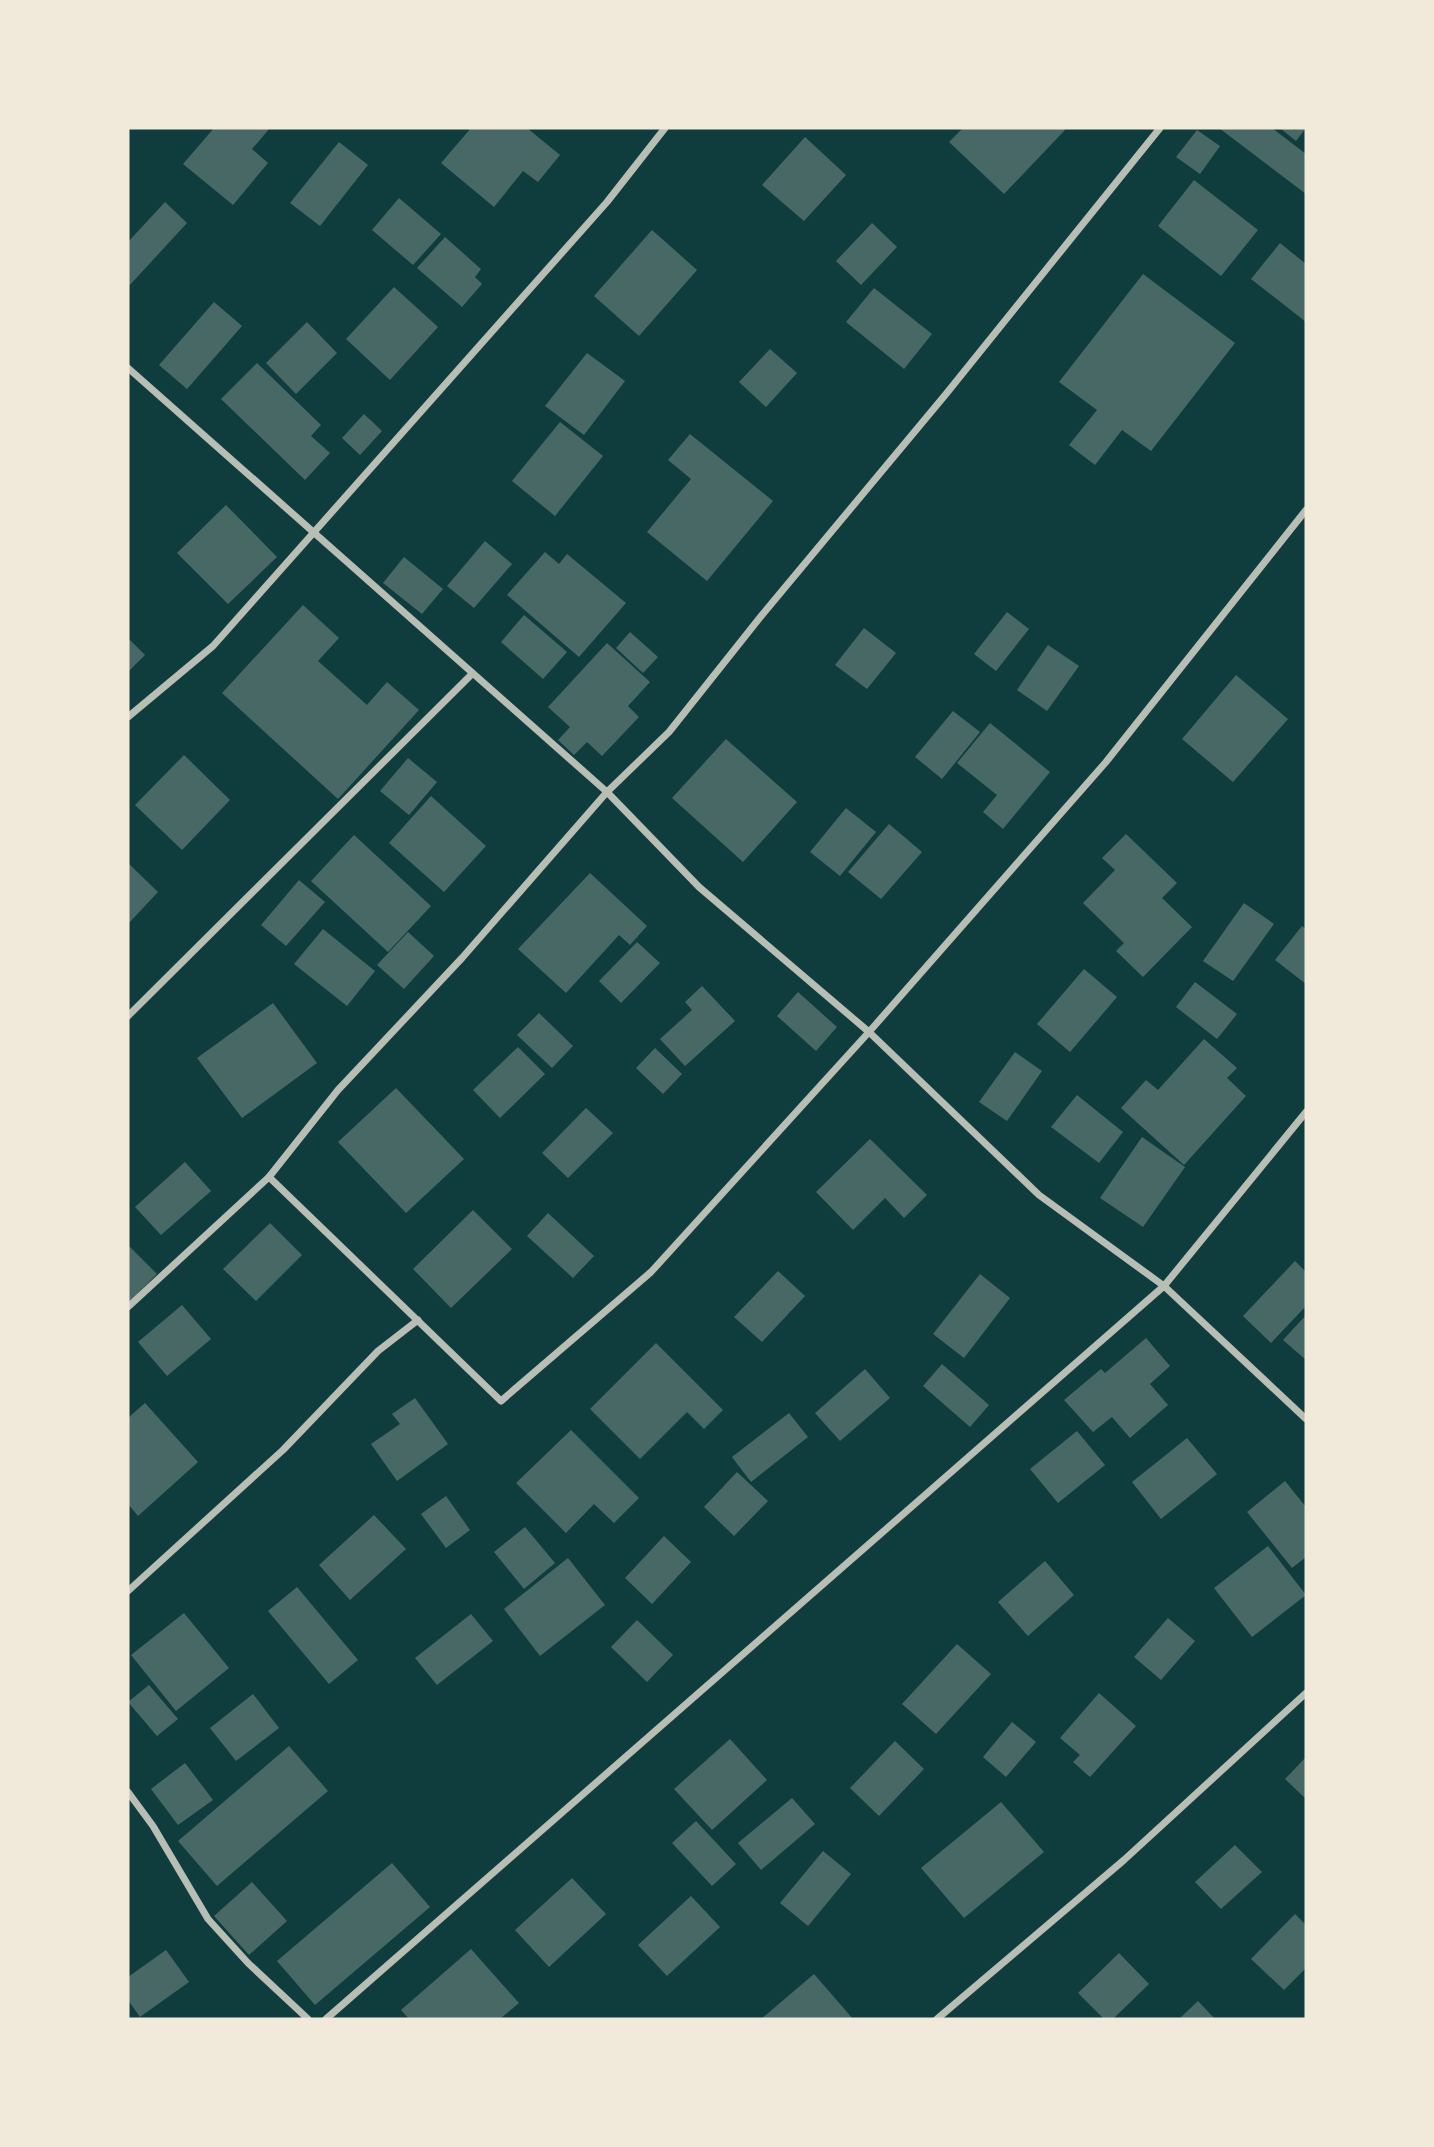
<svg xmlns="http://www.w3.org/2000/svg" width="1434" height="2147" viewBox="0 0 1434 2147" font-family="'DejaVu Sans',sans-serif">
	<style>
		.building { fill: #486865 }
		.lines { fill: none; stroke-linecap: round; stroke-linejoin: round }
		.minor { stroke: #b8beb3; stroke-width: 7 }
	</style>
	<rect width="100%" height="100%" fill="#0f3d3e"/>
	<g class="building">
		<polygon points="214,128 270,128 252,149 268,163 233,205 183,164"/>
		<polygon points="471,128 527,128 560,155 538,182 523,171 494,207 441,163"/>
		<polygon points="963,128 1063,128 1065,130 1004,194 949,142"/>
		<polygon points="1219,128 1272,128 1306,154 1306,194"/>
		<polygon points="1280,128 1306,128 1296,141"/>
		<polygon points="1197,130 1220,146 1200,174 1176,157"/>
		<polygon points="805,137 846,175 804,221 762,185"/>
		<polygon points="339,142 368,165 320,226 290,203"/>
		<polygon points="1194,180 1258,230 1221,276 1158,226"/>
		<polygon points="399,198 441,234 413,265 372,230"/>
		<polygon points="165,202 187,223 128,287 128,242"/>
		<polygon points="872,223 897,247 861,285 836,261"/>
		<polygon points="652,230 697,270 639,336 594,296"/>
		<polygon points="445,237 481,269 475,277 482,284 462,307 417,268"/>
		<polygon points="1280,243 1306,264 1306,322 1251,279"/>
		<polygon points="1143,274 1235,343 1151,451 1122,430 1095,465 1069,445 1097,410 1059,382"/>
		<polygon points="394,287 438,327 390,380 346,339"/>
		<polygon points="874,288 932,334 904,369 846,322"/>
		<polygon points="214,302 242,326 187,389 159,365"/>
		<polygon points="307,322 337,353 296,394 266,363"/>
		<polygon points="770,349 797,373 766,407 739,382"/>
		<polygon points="587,353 625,381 584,435 545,406"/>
		<polygon points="257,363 321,425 311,436 330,453 305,480 221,399"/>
		<polygon points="364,414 382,431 360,455 342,438"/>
		<polygon points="560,422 603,456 555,516 512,481"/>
		<polygon points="690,434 773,501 707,581 647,532 691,479 668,460"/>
		<polygon points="226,505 277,557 228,604 177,553"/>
		<polygon points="485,541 512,564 474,608 447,586"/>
		<polygon points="545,552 559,564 567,554 626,603 579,657 507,595"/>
		<polygon points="404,557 443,589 422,614 383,583"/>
		<polygon points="303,605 339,638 318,661 367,705 387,682 419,710 338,799 222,693"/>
		<polygon points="1007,612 1029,629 996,671 974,654"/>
		<polygon points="524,615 567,652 543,679 501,642"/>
		<polygon points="864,628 896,653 867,689 835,665"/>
		<polygon points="630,632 658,657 643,673 616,648"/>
		<polygon points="128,638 145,655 128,672"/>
		<polygon points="607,643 650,682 628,706 639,717 602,756 587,742 574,755 558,740 570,727 548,707"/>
		<polygon points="1048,645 1079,666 1047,711 1017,690"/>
		<polygon points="1236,675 1288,719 1233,782 1182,739"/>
		<polygon points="953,711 980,732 942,779 915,757"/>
		<polygon points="990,723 1050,772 1003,829 983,812 997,795 957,763"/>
		<polygon points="726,739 797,802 743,862 672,798"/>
		<polygon points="184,755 230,800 182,850 135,805"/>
		<polygon points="408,758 437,782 409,815 380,791"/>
		<polygon points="431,796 486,846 444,892 389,843"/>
		<polygon points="846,808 876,832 840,876 810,852"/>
		<polygon points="889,824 922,852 881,899 848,872"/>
		<polygon points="1126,834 1177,883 1162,898 1192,927 1143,977 1116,951 1124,943 1083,903 1115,870 1102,858"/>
		<polygon points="354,835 431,906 388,952 311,881"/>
		<polygon points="128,863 158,892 128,924"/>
		<polygon points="590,873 647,926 630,945 619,935 566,993 518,949"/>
		<polygon points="299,880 325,902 286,946 261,925"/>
		<polygon points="1244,903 1274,924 1233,981 1203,961"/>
		<polygon points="1302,926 1306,929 1306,984 1275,960"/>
		<polygon points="323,929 375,971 347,1006 294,964"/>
		<polygon points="408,932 434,956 404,989 377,965"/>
		<polygon points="637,942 660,963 621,1003 599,981"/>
		<polygon points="1084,969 1117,997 1070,1052 1037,1024"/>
		<polygon points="1195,982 1237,1014 1217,1039 1176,1007"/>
		<polygon points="702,986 735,1021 685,1066 660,1039 692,1010 685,1002"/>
		<polygon points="798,992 837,1027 816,1051 777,1016"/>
		<polygon points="273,1003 317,1063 242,1118 197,1058"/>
		<polygon points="539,1013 573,1046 552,1068 517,1035"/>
		<polygon points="1204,1039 1237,1068 1227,1078 1246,1096 1184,1165 1121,1108 1146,1080 1158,1090"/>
		<polygon points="518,1047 545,1074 500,1118 473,1090"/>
		<polygon points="655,1048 682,1074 663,1094 636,1068"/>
		<polygon points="1015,1052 1042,1071 1007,1121 979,1102"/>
		<polygon points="396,1088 464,1159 406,1213 338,1142"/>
		<polygon points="1077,1095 1123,1132 1099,1163 1051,1127"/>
		<polygon points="586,1108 613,1133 568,1178 542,1153"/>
		<polygon points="1142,1137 1185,1167 1143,1227 1100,1198"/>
		<polygon points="870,1139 927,1195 904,1218 885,1198 853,1230 816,1192"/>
		<polygon points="185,1162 211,1191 161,1235 135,1207"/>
		<polygon points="473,1210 512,1249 451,1308 413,1269"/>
		<polygon points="548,1213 594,1256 573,1278 527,1236"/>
		<polygon points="270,1223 302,1255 256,1301 223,1269"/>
		<polygon points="128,1245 157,1274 128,1303"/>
		<polygon points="1295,1261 1306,1272 1306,1306 1271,1343 1243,1316"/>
		<polygon points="778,1271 805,1296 762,1342 734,1317"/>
		<polygon points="980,1274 1010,1298 964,1358 933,1334"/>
		<polygon points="182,1305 211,1339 167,1376 138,1342"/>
		<polygon points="1306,1315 1306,1360 1283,1340"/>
		<polygon points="1146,1338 1170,1366 1150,1384 1168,1405 1130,1438 1112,1417 1093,1432 1064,1400 1101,1369 1105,1373"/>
		<polygon points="656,1343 723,1410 704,1429 687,1412 640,1459 590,1409"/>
		<polygon points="942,1364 989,1405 970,1427 923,1386"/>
		<polygon points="865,1369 890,1398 840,1441 815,1413"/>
		<polygon points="415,1398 448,1444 397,1481 371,1444 400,1424 392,1414"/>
		<polygon points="145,1403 198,1462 138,1516 128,1504 128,1418"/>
		<polygon points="789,1413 808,1437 751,1482 732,1457"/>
		<polygon points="571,1430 639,1498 614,1523 594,1504 566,1533 516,1483"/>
		<polygon points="1077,1431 1105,1465 1058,1503 1030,1469"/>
		<polygon points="1187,1438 1217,1474 1161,1519 1132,1482"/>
		<polygon points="737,1472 768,1501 734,1536 704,1507"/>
		<polygon points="1285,1481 1306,1507 1306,1557 1292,1568 1247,1512"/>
		<polygon points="446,1496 470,1530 446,1548 421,1514"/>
		<polygon points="374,1515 406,1549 350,1600 319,1565"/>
		<polygon points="525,1527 555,1563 524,1589 494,1552"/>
		<polygon points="664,1536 691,1562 652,1604 625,1578"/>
		<polygon points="1268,1546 1306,1595 1252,1637 1214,1588"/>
		<polygon points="568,1558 605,1605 540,1656 504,1609"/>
		<polygon points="1045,1561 1074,1595 1028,1636 998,1602"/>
		<polygon points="297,1587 358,1660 329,1684 268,1611"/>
		<polygon points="184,1613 229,1668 176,1711 131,1655"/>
		<polygon points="471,1614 493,1641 437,1685 415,1658"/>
		<polygon points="1168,1618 1195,1641 1161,1680 1134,1657"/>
		<polygon points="637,1620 673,1655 647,1682 611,1647"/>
		<polygon points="957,1644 991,1674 936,1734 902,1704"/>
		<polygon points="149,1685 178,1719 157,1736 128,1702"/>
		<polygon points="1099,1693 1136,1726 1090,1777 1073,1762 1080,1755 1060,1738"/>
		<polygon points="253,1694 279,1728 236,1761 210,1728"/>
		<polygon points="1012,1722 1036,1742 1006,1777 983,1757"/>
		<polygon points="730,1739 767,1780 712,1830 674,1789"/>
		<polygon points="895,1741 924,1769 879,1816 850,1788"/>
		<polygon points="289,1746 328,1791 217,1886 178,1841"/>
		<polygon points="1306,1757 1306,1799 1285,1779"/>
		<polygon points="185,1763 213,1800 178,1825 151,1789"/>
		<polygon points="792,1798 815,1824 761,1870 738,1843"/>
		<polygon points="1001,1802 1044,1852 964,1918 921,1868"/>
		<polygon points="696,1821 736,1864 712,1886 672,1843"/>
		<polygon points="1235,1845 1262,1872 1221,1909 1195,1882"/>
		<polygon points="823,1851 851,1874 808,1926 780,1903"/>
		<polygon points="392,1863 430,1907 315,2005 277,1961"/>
		<polygon points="572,1878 606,1914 549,1967 515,1930"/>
		<polygon points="252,1882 287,1921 249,1955 214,1916"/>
		<polygon points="691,1896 720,1927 667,1976 638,1945"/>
		<polygon points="1295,1914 1306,1925 1306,1968 1284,1990 1251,1959"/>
		<polygon points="471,1949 519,2003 500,2019 409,2019 401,2010"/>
		<polygon points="166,1950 189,1982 140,2017 128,2000 128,1977"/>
		<polygon points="1119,1953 1149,1984 1113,2019 1104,2019 1078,1993"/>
		<polygon points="814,1974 853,2019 761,2019"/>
		<polygon points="1198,2001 1215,2019 1179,2019"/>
	</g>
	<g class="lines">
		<g class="minor">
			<polyline points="128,368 607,792 699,887 869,1032 1039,1195 1164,1286 1306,1419"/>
			<polyline points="128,717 213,646 607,202 665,128"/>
			<polyline points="128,1016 472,674"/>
			<polyline points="269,1177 501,1401 651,1272 869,1032 1106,762 1306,510"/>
			<polyline points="128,1307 269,1177 338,1090 462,958 607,792 669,732 762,615 946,394 1160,128"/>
			<polyline points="128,1591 283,1450 378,1351 418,1320"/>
			<polyline points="128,1792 153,1826 208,1919 248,1963 308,2019"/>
			<polyline points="326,2019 1164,1286 1306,1112"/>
			<polyline points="937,2019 1124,1860 1306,1693"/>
		</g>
	</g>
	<rect width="1434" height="2147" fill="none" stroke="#f1e9da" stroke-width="259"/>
</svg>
